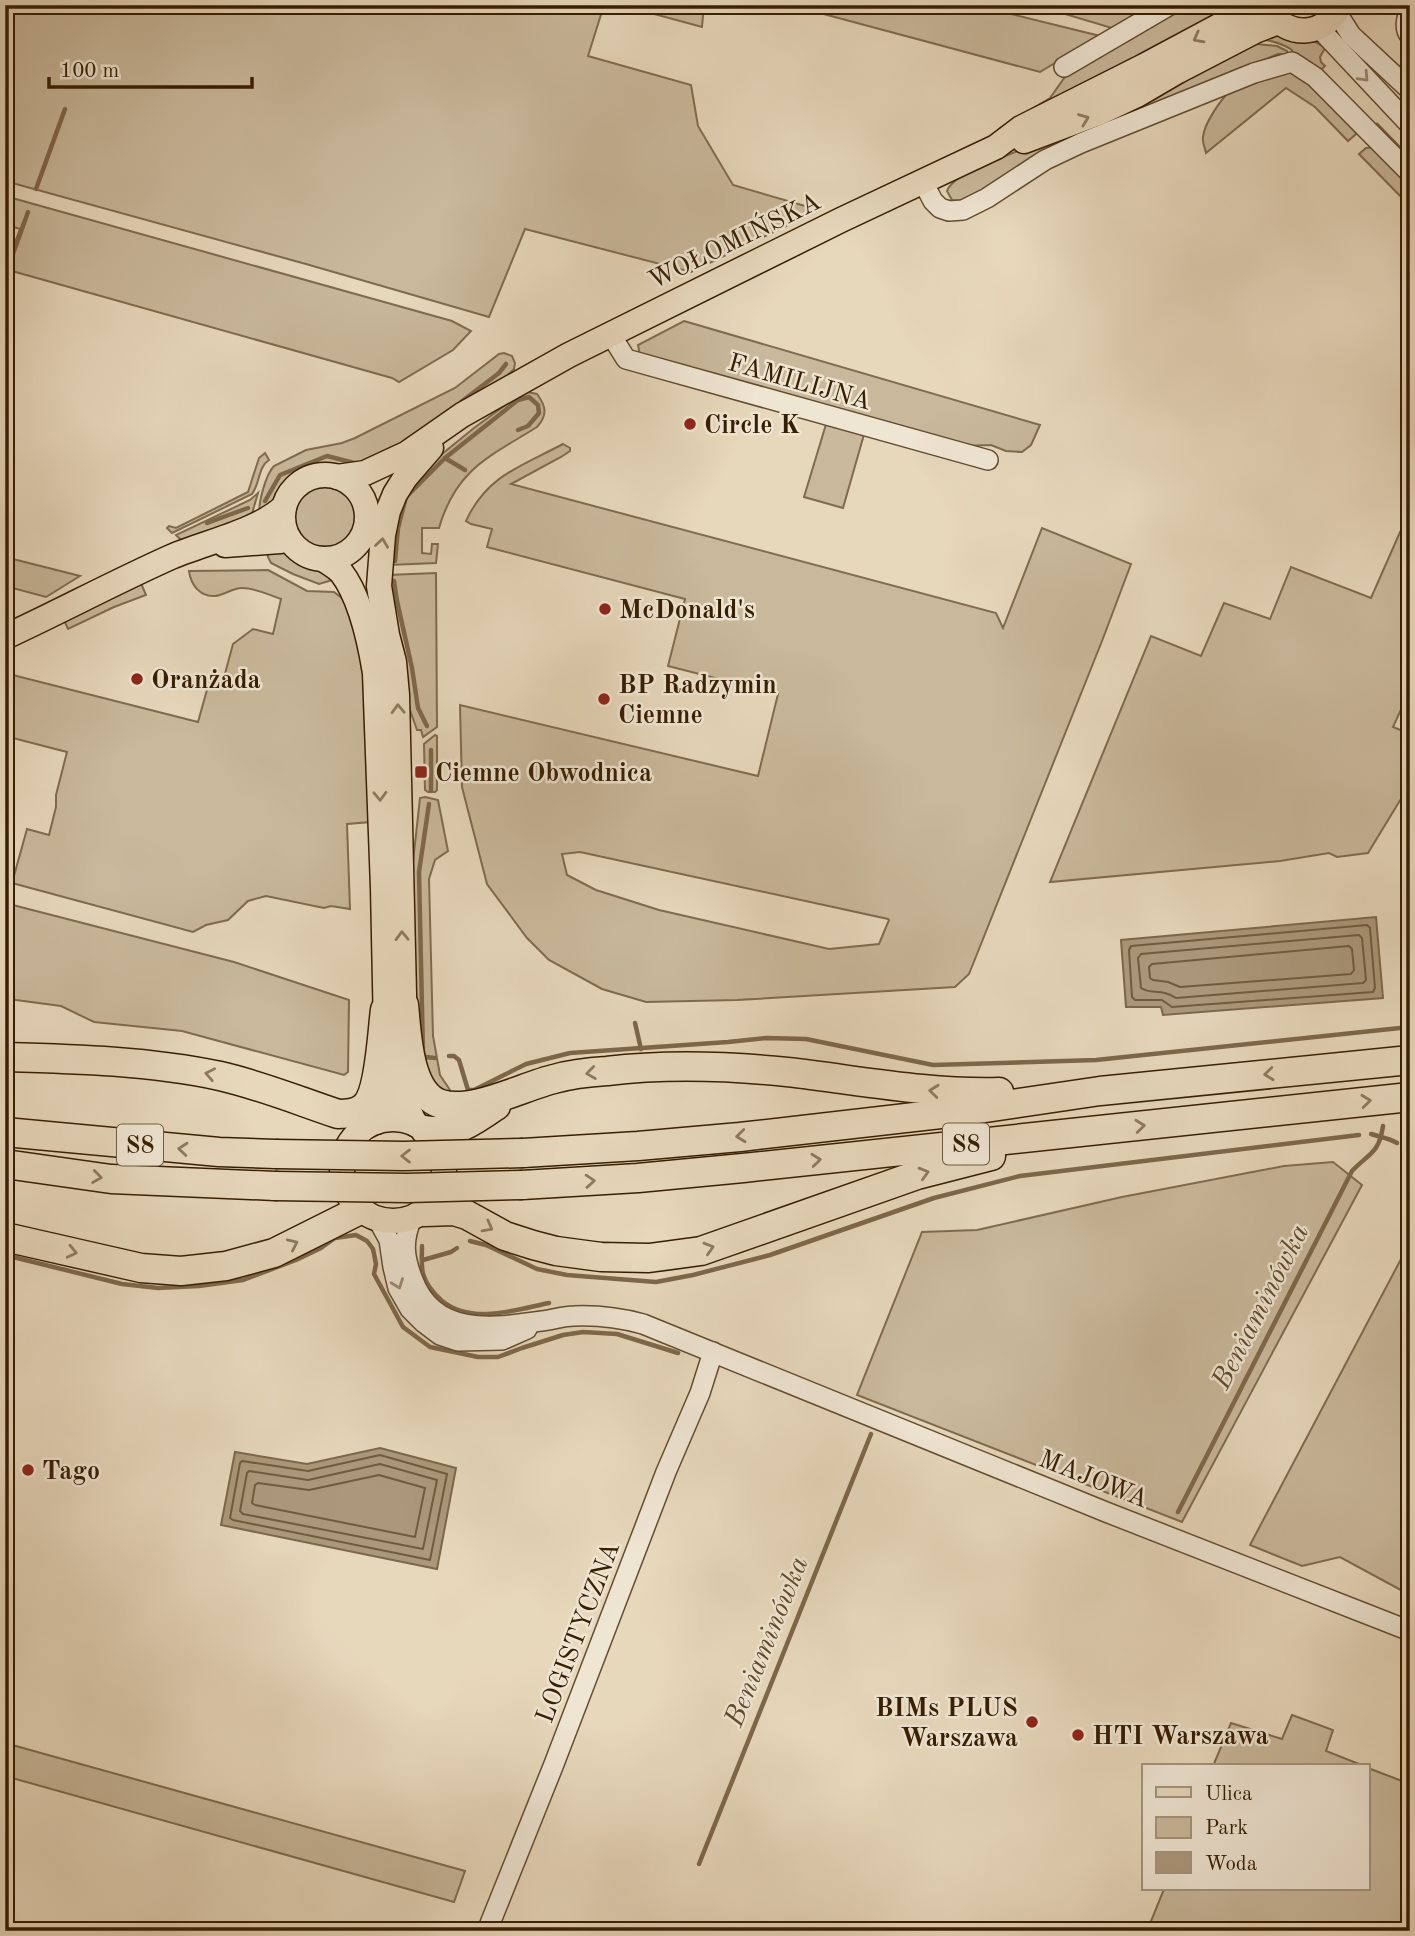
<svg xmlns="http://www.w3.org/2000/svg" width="1415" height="1936" viewBox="0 0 1415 1936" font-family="'Old Standard TT',serif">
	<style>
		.green { fill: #c9b89b; stroke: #806b4e; stroke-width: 2; fill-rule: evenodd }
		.water { fill: #ab987b; stroke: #7d674a; stroke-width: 2 }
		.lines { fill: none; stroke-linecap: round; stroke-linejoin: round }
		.shore { stroke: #715b3e; stroke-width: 2 }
		.stream { stroke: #7d674a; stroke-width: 4.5 }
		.minor-casing { stroke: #634c2f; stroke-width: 22 }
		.major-casing { stroke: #371e00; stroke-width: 27 }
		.highway-casing { stroke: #371e00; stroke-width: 31 }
		.minor { stroke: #efe5d3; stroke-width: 19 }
		.major { stroke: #e7d7bb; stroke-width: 24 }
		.highway { stroke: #e7d7bb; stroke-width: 28 }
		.highway-bridge-casing { stroke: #371e00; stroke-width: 31; stroke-linecap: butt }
		.highway-bridge { stroke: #e7d7bb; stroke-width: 28 }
		.oneway { stroke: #8f7a5e }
		.oneway2 { stroke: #9c8b74 }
		.poi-dot { fill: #8f2418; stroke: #efe5d3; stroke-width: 2.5 }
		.labels { text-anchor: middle; stroke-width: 5; stroke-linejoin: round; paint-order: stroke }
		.shield { fill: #efe5d3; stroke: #6e5a3f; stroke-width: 2 }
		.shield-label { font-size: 24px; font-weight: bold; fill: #371e00 }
		.street-label { font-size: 26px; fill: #371e00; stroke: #efe5d3 }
		.poi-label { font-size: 26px; font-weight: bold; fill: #371e00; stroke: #efe5d3; text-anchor: start }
		.water-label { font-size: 28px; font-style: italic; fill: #60492b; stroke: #efe5d3 }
	</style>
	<rect width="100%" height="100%" fill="#e7d7bb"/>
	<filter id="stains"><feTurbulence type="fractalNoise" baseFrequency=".00286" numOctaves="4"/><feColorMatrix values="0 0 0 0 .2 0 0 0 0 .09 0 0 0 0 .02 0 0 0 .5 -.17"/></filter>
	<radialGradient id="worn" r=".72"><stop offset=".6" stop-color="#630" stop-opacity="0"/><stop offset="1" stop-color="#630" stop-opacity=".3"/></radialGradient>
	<g class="green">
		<polygon points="5,5 604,5 588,56 691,85 698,126 733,185 819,210 691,272 525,229 489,317 306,264 5,181"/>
		<polygon points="621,5 704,5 702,27"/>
		<polygon points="790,5 975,5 1100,36 1040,72"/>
		<polygon points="1035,5 1151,5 1115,29"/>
		<polygon points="1183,5 1203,5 1206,8 1214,5 1237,5 1000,128 1050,98 1072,67"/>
		<path d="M1272,33L1314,41L1325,48L1320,57L1321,62L1325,66L1319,72C1311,63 1304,57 1292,54V50C1283,44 1274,41 1264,40Z"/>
		<path d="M1256,44L1277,46L1287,51L1288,54H1278L1202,86L964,201L952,200L947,191C952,177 986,163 1000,158C1087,124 1171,83 1256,44Z"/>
		<path d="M1293,69L1356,130V134L1348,141L1315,107L1286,88L1206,153C1205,148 1202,142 1203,137C1204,124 1220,101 1228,93Z"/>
		<polygon points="1376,147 1410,183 1410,206 1359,154 1366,148"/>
		<polygon points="5,196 452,321 471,331 453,350 399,382 392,378 5,269 20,229 5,224"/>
		<polygon points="684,321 1040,425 1031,445 1022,452 1006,451 991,445 962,446 640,356 638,345"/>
		<path d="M504,353L512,356L515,363L514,369L509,374L511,377L408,449L351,469L331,464H317L297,472L289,478L278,492L272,507L260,516C257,505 266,474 274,466L306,450L342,443L355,438L455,388L499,354Z"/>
		<path d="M527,392L537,394C546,406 548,415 537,427C489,457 456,469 439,528H422V553L431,554L432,544H438L436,563L389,565L403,494L431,463L474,428L518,396Z"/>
		<polygon points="827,421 865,431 843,508 804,497"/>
		<path d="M563,444L570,448V451L561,457L511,484L996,613L1003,628L1042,528L1131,564L1102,641L969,974L955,987L737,1000L646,1002L602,989L549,960L527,938L487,884L462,787L460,705L758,776L778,694L668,666L685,599L487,547L492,529L471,524L466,521C487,475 522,466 563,444ZM580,852L888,919L889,920L879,944L829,949L659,910L596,890L567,875L562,854Z"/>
		<path d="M265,453L269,460C258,467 260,483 252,494L172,533L167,528L169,526L176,528L248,492L259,458Z"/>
		<circle cx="325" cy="518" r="31"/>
		<polygon points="258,493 251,517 184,540 180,539 176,535 250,500"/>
		<polygon points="1400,532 1410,537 1410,690 1393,727 1410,734 1410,784 1368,853 1337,857 1329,853 1280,861 1050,882 1151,636 1201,656 1224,603 1270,619 1291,567 1371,598"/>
		<polygon points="267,548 284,551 298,562 327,572 336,579 319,584 293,574 271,563 268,557"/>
		<polygon points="5,557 80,576 46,597 5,586"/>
		<path d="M268,570L307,591L334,592L343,599L354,624L363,658L371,822L347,824L350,909L331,906L324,908L266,896L248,901L228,920L206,925L193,932L12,883L27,829L49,835L56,807V795L67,752L5,736V673L198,722L210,679L223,681L233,644L253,629L273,634L281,599C269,595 256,588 242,588C232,588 225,595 215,596C200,597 191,585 189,571Z"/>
		<polygon points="436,573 437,727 423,737 421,730 417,730 410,710 386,593 388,575"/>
		<polygon points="140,581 146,595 114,607 68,629 64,620"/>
		<polygon points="435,735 437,736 437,790 435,792 428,792 425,790 424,744"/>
		<polygon points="425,797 438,800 448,851 435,860 429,879 433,1036 440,1075 450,1090 451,1099 441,1094 418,1064 412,871 420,798"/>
		<polygon points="5,903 234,962 349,1000 348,1072 344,1075 182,1031 94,1022 61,1006 16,1000 5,997"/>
		<polygon points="1333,1162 1362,1185 1182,1522 857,1395 922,1232 977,1230 1122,1197 1284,1166"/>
		<polygon points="1410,1242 1410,1595 1340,1557 1302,1566 1250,1545"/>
		<polygon points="1292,1715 1333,1730 1326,1751 1364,1766 1213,1766 1231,1723 1282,1739"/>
		<polygon points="5,1743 465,1871 454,1902 5,1776"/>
		<polygon points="1368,1768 1410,1784 1410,1931 1147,1931 1164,1889 1368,1889"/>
	</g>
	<g class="water">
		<polygon points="1376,917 1383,998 1163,1015 1161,1007 1126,1007 1121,940"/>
		<polygon points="380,1448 456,1468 437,1569 221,1525 235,1452 307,1464"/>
	</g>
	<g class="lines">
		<g class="shore">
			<polygon points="1367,925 1370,928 1375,988 1373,992 1172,1007 1162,1000 1135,1000 1132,997 1129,950 1131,946"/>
			<path d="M1359,935L1362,938L1366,980L1363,983L1176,998C1161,988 1152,995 1141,988L1138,958L1141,954Z"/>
			<polygon points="1349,946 1352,949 1354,970 1351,974 1180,987 1168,982 1153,980 1150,978 1149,967 1152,964"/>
			<polygon points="380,1455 447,1474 430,1560 233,1520 230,1518 240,1463 242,1461 308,1471"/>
			<polygon points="380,1464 437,1480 423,1549 243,1514 240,1511 247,1473 249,1471 308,1480"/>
			<polygon points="379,1475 425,1488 415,1537 255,1505 252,1503 255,1485 258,1483 309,1490"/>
		</g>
		<g class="stream">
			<polyline points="1377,125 1410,159"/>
			<polyline points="36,189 65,109"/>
			<polyline points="10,262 28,212"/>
			<polyline points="461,402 499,373 506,364"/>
			<polyline points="445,458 465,470"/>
			<polyline points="265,501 280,475 327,456 358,464"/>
			<polyline points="207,523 248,508"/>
			<polyline points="395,561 398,528 406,497 445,458 518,400 529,397 538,405 539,413 528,426 518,430"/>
			<polyline points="394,581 397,601 412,668 418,708 427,726"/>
			<polyline points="431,750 431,791"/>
			<polyline points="429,804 419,872 423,1053 425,1057 435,1058"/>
			<polyline points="635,1023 641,1049"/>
			<polyline points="449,1056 454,1056 459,1060 468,1090 474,1090 526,1064 570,1053 728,1042 766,1038 806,1039 933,1065 1096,1060 1400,1028"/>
			<path d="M1371,1134C1380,1137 1389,1138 1397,1143"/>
			<polyline points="470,1241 486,1245 537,1269 567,1275 656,1282 693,1275 770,1255 934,1198 1020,1176 1359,1135"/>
			<path d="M422,1246C422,1255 421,1265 423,1274C426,1284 434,1294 442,1301C472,1325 515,1310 549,1303"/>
			<polyline points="5,1255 122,1284 158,1288 199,1286 243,1280 296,1260 321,1248 335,1238 356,1235 367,1241 373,1249 376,1264 374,1274 403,1327 430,1347 478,1357 498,1357 522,1348 563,1335 583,1332 617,1334 678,1353"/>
			<polyline points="423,1260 451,1252 457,1248"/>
			<path d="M1178,1512L1352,1171C1369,1153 1379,1154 1383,1126"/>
			<polyline points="699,1864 871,1434"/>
		</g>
		<defs>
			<g id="minor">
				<path d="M1410,11C1406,18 1404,29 1410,36"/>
				<polyline points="1337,13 1351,35 1410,90"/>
				<polyline points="1319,28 1410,125"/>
				<polyline points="1064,67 1170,5"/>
				<polyline points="923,182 933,201 940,208 949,211 963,210 987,198 1045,160 1081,143 1254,73 1292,62 1315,77 1410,173"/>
				<polyline points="611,335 626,359 988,460"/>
				<path d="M412,1218C402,1241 404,1257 413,1280C434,1337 493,1328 542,1321C553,1320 563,1316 574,1316C597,1315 621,1318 643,1324L1106,1512L1410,1631"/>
				<polyline points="378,1220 389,1240 393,1267 398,1288 410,1309 424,1323 440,1335 458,1341 502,1340 527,1329"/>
				<polyline points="487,1931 554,1764 666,1472 700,1393 713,1352"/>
			</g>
			<g id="major">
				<path d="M1269,10C1287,40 1327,36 1340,5"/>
				<polyline points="1024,141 1101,112 1137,95 1178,71 1255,31 1278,22"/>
				<circle cx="325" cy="517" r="42"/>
				<polyline points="337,477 365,473 406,454 462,415 569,355 841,220 996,147 1021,128 1144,66 1258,5"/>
				<polyline points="225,545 280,541 289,539"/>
				<path d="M323,559C329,563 336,567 341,572C361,598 370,642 375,673L383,888L387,1078C387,1097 387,1106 376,1122"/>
				<path d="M5,637C61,611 115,582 171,557C206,542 256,532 284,507"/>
				<circle cx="393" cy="1170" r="51"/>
				<path d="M415,1124C394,1086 405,1036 404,994C401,894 400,794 397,695L394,662L387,635L379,586L383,535L388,511L395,494L405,478L431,448"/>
			</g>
			<g id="highway">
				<path d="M404,1005C407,1033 408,1094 441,1104C472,1114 524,1086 554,1079C571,1074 590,1072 607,1071C666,1064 728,1066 787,1072C858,1080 928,1094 999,1092"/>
				<path d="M5,1057C77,1059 150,1061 220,1076C260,1085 299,1101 338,1114C347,1114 357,1114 364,1107C380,1094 382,1031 385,1010"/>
				<path d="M425,1130C458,1135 469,1123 496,1106"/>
				<polyline points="5,1132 219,1152 276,1154"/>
				<polyline points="523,1153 638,1146 740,1137 958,1112 1100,1091 1410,1060"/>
				<polyline points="5,1164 111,1179 275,1186"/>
				<polyline points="522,1185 638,1178 743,1168 1410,1097"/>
				<polyline points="424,1212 454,1211 467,1215 505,1236 533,1245 556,1251 601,1257 649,1258 701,1251 917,1175 991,1156"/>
				<polyline points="5,1237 141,1268 181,1271 226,1266 274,1253 360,1210"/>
			</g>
		</defs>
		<use href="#minor" class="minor-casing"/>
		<use href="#major" class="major-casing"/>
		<use href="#highway" class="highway-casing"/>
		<use href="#minor" class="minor"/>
		<use href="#major" class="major"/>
		<use href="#highway" class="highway"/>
		<defs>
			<g id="highway-bridge">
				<polyline points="276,1154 404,1156 523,1153"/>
				<polyline points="275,1186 407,1188 522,1185"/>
			</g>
		</defs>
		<use href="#highway-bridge" class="highway-bridge-casing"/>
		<use href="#highway-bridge" class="highway-bridge"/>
	</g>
	<defs><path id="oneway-chevron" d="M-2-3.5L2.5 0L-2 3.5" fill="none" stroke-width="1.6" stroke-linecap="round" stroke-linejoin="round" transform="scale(1.75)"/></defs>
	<g class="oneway">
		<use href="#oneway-chevron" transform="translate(1198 38) rotate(152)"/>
		<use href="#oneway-chevron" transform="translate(1084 119) rotate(-21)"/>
		<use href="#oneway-chevron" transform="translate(382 543) rotate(-82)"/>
		<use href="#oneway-chevron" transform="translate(398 709) rotate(-92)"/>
		<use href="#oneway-chevron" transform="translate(380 796) rotate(88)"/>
		<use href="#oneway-chevron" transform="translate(402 936) rotate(-91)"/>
		<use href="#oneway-chevron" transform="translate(591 1073) rotate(172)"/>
		<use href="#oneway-chevron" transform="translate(210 1074) rotate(-169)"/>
		<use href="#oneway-chevron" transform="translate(1269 1074) rotate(174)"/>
		<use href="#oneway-chevron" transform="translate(934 1091) rotate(-174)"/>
		<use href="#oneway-chevron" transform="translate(1366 1101) rotate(-6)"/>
		<use href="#oneway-chevron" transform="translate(1140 1126) rotate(-6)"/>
		<use href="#oneway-chevron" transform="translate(741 1136) rotate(174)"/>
		<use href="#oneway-chevron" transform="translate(183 1149) rotate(-175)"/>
		<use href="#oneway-chevron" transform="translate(406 1156) rotate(180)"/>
		<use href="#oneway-chevron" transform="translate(816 1160) rotate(-6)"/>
		<use href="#oneway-chevron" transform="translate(924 1173) rotate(-16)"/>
		<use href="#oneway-chevron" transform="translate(97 1177) rotate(8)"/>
		<use href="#oneway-chevron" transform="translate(590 1181) rotate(-4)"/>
		<use href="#oneway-chevron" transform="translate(488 1227) rotate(28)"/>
		<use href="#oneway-chevron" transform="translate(293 1244) rotate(-25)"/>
		<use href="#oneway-chevron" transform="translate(709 1248) rotate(-17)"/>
		<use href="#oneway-chevron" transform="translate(72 1252) rotate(13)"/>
	</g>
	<g class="oneway2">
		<use href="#oneway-chevron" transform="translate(1364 77) rotate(47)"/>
		<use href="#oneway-chevron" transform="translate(398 1284) rotate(70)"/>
	</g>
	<g class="poi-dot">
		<circle cx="690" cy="424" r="7"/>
		<circle cx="605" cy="609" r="7"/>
		<circle cx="137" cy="679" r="7"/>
		<circle cx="604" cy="699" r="7"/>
		<rect x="414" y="765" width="14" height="14" rx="3.5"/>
		<circle cx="28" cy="1470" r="7"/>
		<circle cx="1032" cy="1722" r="7"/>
		<circle cx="1078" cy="1735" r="7"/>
	</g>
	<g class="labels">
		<g class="shield">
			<rect x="943" y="1123.5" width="46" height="41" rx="5"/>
			<rect x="117" y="1124.5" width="46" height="41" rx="5"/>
		</g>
		<g class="shield-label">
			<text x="966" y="1152">S8</text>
			<text x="140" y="1153">S8</text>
		</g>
		<g class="street-label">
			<text transform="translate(734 240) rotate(-26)" y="9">WOŁOMIŃSKA</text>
			<text transform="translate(800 381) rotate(16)" y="9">FAMILIJNA</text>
			<text transform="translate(1094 1478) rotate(22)" y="9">MAJOWA</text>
			<text transform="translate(577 1632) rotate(-69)" y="9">LOGISTYCZNA</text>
		</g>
		<g class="poi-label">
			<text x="704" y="433">Circle K</text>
			<text x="619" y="618">McDonald's</text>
			<text x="151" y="688">Oranżada</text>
			<text x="618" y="693">BP Radzymin<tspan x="618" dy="30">Ciemne</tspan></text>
			<text x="435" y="781">Ciemne Obwodnica</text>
			<text x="42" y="1479">Tago</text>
			<text x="1018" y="1716" text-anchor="end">BIMs PLUS<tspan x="1018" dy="30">Warszawa</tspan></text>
			<text x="1092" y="1744">HTI Warszawa</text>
		</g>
		<g class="water-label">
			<text transform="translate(1259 1306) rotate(-63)" y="10">Beniaminówka</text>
			<text transform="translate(765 1641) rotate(-68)" y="10">Beniaminówka</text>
		</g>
	</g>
	<rect width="1415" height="1936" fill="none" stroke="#e7d7bb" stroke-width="28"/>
	<rect x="7" y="7" width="1401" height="1922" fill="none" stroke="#371e00" stroke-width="3.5"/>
	<rect x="14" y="14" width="1387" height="1908" fill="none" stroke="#371e00" stroke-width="2"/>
	<rect x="1142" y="1764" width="228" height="126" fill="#efe5d3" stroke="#a5957f" stroke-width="2"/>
	<rect x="1156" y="1787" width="35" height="10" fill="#e7d7bb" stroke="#a5957f" stroke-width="2"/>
	<text x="1205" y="1800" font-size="21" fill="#371e00">Ulica</text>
	<rect x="1156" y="1817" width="35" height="21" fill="#c9b89b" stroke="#a5957f" stroke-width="2"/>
	<text x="1205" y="1834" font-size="21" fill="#371e00">Park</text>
	<rect x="1156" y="1852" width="35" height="21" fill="#ab987b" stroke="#a5957f" stroke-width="2"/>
	<text x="1205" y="1870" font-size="21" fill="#371e00">Woda</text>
	<path d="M49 77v10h203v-10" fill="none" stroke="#371e00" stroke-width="3.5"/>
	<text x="60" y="77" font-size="21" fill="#371e00" stroke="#efe5d3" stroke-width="5" paint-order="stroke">100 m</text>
	<rect width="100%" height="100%" filter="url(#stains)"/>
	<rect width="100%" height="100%" fill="url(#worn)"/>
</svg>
